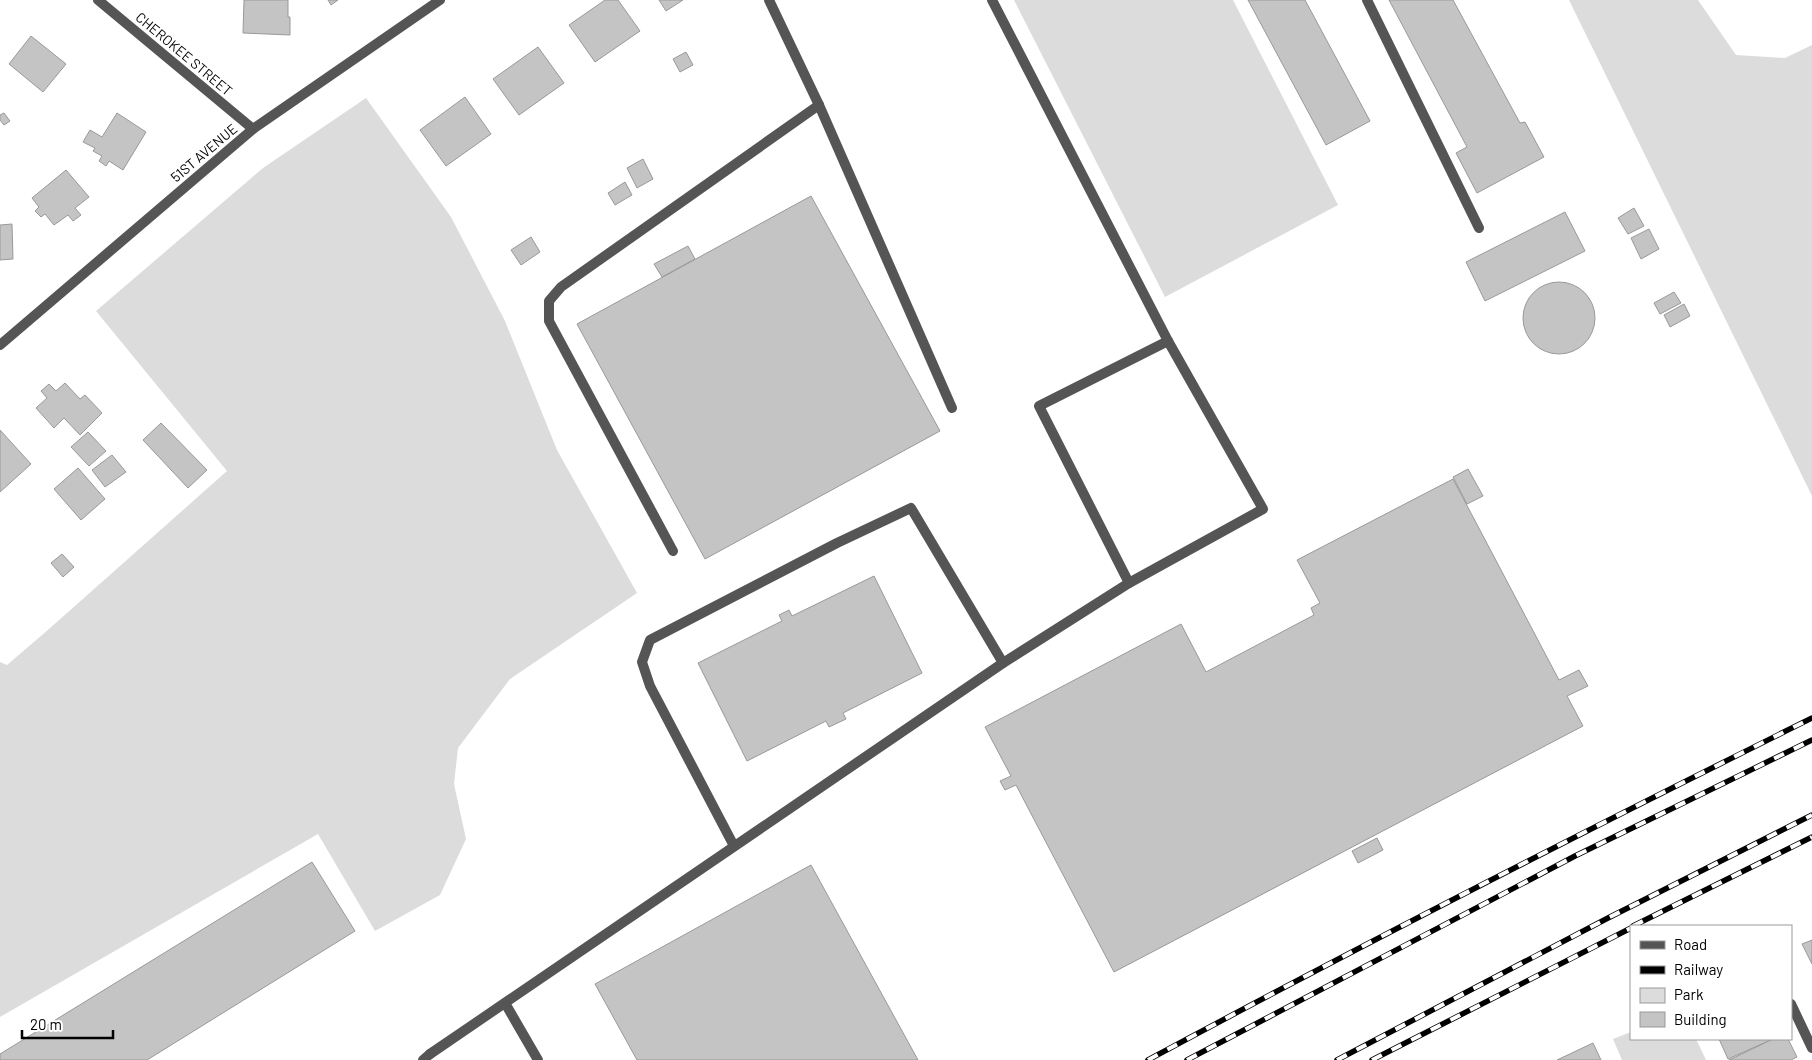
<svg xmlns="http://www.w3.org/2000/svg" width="1812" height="1060" viewBox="0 0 1812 1060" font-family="Barlow,sans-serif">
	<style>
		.green { fill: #dcdcdc }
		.building { fill: #c4c4c4; stroke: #999 }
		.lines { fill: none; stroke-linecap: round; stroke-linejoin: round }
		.service { stroke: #555; stroke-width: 10 }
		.minor { stroke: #555; stroke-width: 10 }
		.rail-casing { stroke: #000; stroke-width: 5.5 }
		.rail { stroke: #fff; stroke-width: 4; stroke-dasharray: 11; stroke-linecap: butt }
		.labels { text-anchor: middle; stroke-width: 4; stroke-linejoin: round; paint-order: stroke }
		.street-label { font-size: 14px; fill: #000; stroke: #fff }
	</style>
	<rect width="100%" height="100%" fill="#fff"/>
	<g class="green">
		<polygon points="1014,0 1233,0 1338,205 1165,297"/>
		<polygon points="1569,0 1698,0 1736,55 1785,58 1812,45 1812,496"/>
		<polygon points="366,98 451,217 505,321 557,450 637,593 510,679 458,748 454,784 466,839 440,895 375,931 318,834 0,1017 0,662 7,665 49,629 227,471 96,311 263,168"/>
		<polygon points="1631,1032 1631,1039 1696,1039 1706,1060 1622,1060 1613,1039"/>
	</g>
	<g class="building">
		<polygon points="244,0 288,0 288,17 290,17 290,35 243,33"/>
		<polygon points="328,0 338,0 331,5"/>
		<polygon points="605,0 618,0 640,31 595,62 569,25"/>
		<polygon points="659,0 683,0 666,11"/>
		<polygon points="1248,0 1305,0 1370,121 1326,145"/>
		<polygon points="1389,0 1453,0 1520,123 1525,122 1544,157 1477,193 1456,153 1467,147"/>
		<polygon points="31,36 66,64 43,92 9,64"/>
		<polygon points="538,47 564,83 519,115 493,79"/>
		<polygon points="686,52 693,65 680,72 673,59"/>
		<polygon points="465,97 491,134 446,166 420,130"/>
		<polygon points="4,113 10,121 4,125 0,120 0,115"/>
		<polygon points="117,113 146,132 123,170 109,161 106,166 99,161 102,156 93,151 95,148 83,142 90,130 102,137"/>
		<polygon points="643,159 653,179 637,188 627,168"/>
		<polygon points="66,170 89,197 75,208 81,215 73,221 68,215 54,225 45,214 41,217 35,211 39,207 32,198"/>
		<polygon points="625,182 632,195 615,205 608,193"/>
		<polygon points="811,196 940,431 705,559 577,324"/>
		<polygon points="1634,208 1644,226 1628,234 1618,218"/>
		<polygon points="1565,212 1585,251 1485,301 1466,262"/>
		<polygon points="12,224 13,259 0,260 0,225"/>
		<polygon points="1649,229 1659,249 1641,259 1631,238"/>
		<polygon points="531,237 540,252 521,265 511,250"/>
		<polygon points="688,246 695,259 662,277 654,264"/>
		<circle cx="1559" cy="318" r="36"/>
		<polygon points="1674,292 1681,303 1660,314 1654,303"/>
		<polygon points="1684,304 1690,316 1670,327 1664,315"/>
		<polygon points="65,383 80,399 85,395 102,413 80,435 64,418 54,428 36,408 47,398 41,391 49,384 56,391"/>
		<polygon points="161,423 207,470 188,488 143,440"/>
		<polygon points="0,430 31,464 0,492"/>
		<polygon points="88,432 106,451 89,466 71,447"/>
		<polygon points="112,455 126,472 105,487 92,470"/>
		<polygon points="78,468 105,499 81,520 54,489"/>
		<polygon points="1468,469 1483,496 1467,504 1453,477"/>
		<polygon points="1453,479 1559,680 1579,670 1588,686 1567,696 1583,726 1114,972 1016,785 1005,790 1000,781 1011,776 985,727 1181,624 1206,672 1314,615 1311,608 1320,603 1297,560"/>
		<polygon points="62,554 74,567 63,577 51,563"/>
		<polygon points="874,576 922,673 843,713 846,719 829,727 826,721 747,761 698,663 782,621 779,615 789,610 792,616"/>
		<polygon points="1377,838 1383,850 1358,863 1352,851"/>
		<polygon points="312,862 355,931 147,1060 0,1060 0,1054"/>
		<polygon points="811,865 918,1060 637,1060 595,984"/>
		<polygon points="1812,940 1812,964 1802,944"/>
		<polygon points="1719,1039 1773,1039 1728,1059"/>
		<polygon points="1773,1039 1788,1039 1797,1057 1791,1060 1729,1060"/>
		<polygon points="1593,1043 1601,1060 1557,1060"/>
	</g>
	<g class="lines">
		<g class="service">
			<polyline points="769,0 819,105 952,408"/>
			<polyline points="1367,0 1479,228"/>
			<polyline points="673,551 549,321 549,301 561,287 819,105"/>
			<polyline points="1129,583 1039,406 1168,341"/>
			<polyline points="734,846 650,686 642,662 650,640 837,543 911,508 1003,663"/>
			<polyline points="505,1003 538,1060"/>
			<polyline points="1791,1004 1812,1048"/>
			<polyline points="430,1054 1003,663 1129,583 1263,509 1168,341 992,0"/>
		</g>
		<g class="minor">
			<polyline points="98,0 253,129"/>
			<polyline points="0,345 253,129 440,0"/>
			<polyline points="423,1060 430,1054"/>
		</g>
		<defs>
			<g id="rail">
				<polyline points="1633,926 1812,837"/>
				<path d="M1148,1060C1367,942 1589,829 1812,718"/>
				<polyline points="1187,1060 1575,856 1812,740"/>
				<polyline points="1337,1060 1608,918 1812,815"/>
				<polyline points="1372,1060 1631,928"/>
			</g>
		</defs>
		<use href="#rail" class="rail-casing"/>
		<use href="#rail" class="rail"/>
	</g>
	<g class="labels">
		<g class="street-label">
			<text transform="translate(184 54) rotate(40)" y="5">CHEROKEE STREET</text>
			<text transform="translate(204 153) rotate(-40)" y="5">51ST AVENUE</text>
		</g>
	</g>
	<rect x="1630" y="925" width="162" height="115" fill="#ffffff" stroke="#999999"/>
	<rect x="1640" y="941" width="25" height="8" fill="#555555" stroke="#999999"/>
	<text x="1674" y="950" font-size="15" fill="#000000">Road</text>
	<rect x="1640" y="966" width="25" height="8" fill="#000000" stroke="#999999"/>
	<text x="1674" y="975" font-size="15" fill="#000000">Railway</text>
	<rect x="1640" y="988" width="25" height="15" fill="#dcdcdc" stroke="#999999"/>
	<text x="1674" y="1000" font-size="15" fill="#000000">Park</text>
	<rect x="1640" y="1012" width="25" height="15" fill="#c4c4c4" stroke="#999999"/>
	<text x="1674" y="1025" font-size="15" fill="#000000">Building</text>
	<path d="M22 1030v8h91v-8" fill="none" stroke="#000000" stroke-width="2.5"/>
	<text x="30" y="1030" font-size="15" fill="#000000" stroke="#ffffff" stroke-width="4" paint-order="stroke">20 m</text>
</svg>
